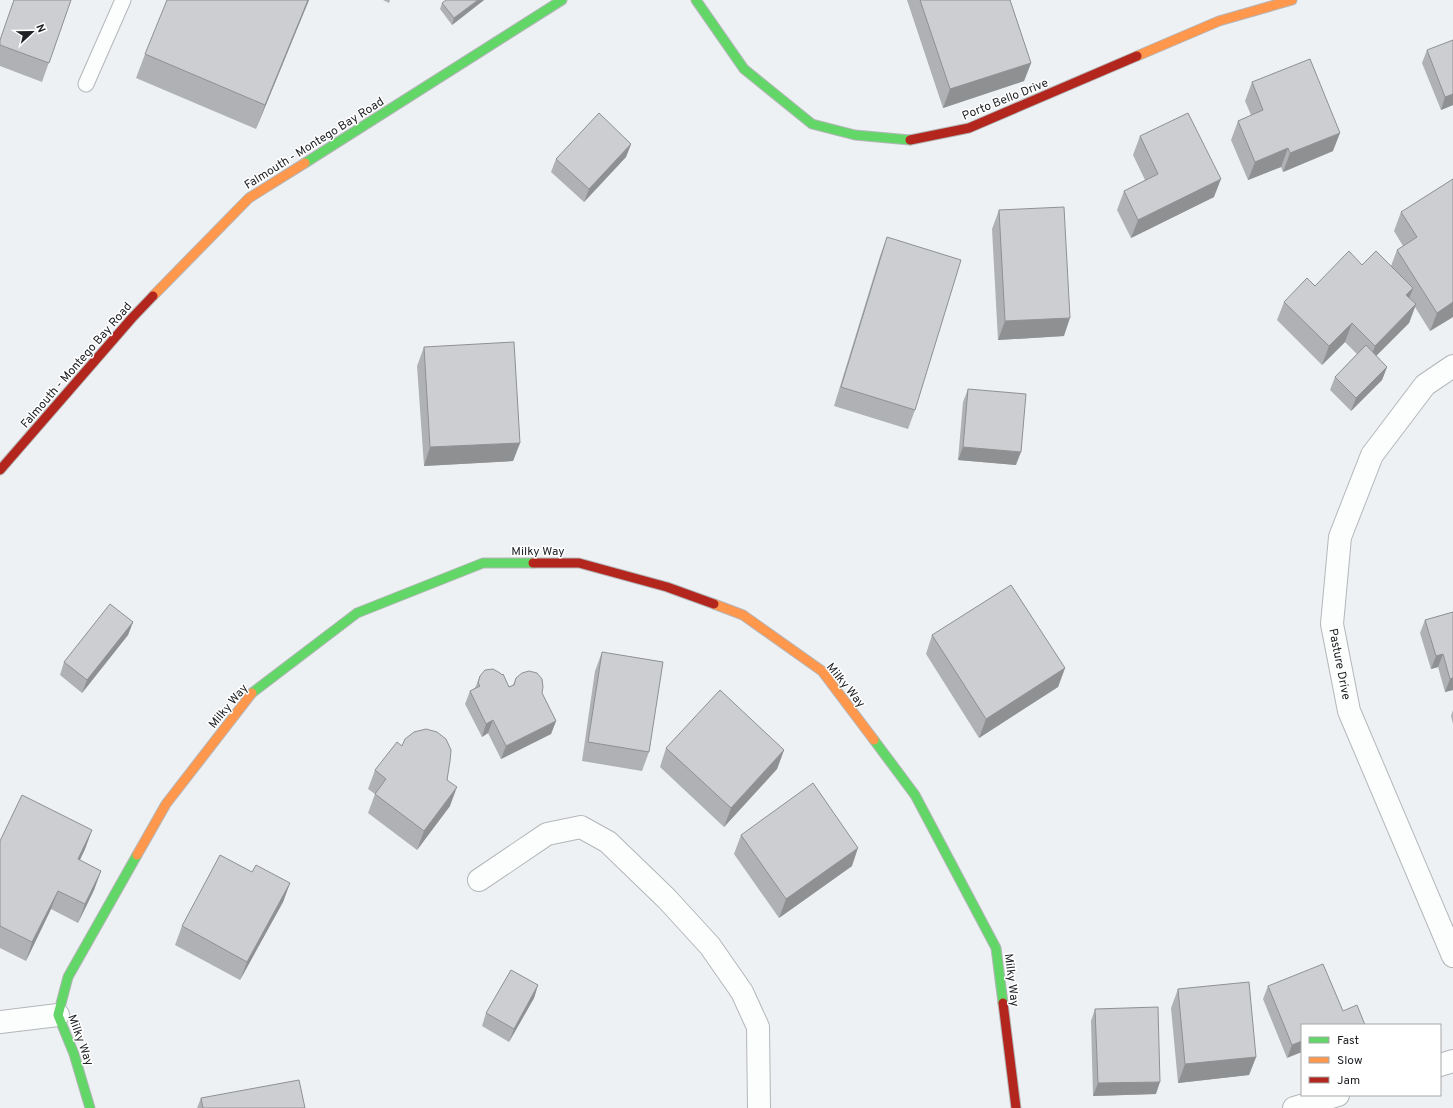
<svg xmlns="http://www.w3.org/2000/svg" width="1453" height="1108" viewBox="0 0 1453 1108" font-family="Overpass,sans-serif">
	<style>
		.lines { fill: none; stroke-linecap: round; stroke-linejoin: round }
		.lane-casing { stroke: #b4b6b9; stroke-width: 17 }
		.street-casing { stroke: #b4b6b9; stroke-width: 24 }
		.fast-casing { stroke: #b4b6b9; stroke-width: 11 }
		.slow-casing { stroke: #b4b6b9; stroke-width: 11 }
		.jam-casing { stroke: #b4b6b9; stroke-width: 11 }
		.lane { stroke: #fcfdfd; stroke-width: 15 }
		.street { stroke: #fcfdfd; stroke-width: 22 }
		.fast { stroke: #63d668; stroke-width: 9 }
		.slow { stroke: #ff974d; stroke-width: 9 }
		.jam { stroke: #b3261e; stroke-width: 9 }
		.wall { fill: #afb1b4 }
		.shaded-wall { fill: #8f9092 }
		.building { fill: #ccced1; stroke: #8f9092 }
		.labels { text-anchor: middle; stroke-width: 3; stroke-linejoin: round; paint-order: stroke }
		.street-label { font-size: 12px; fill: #202225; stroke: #fff }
	</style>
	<rect width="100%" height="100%" fill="#eef1f4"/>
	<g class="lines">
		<defs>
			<polyline id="lane" points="86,84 123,0"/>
			<g id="street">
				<polyline points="1453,366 1425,385 1372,455 1340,537 1332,624 1349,711 1453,956"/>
				<polyline points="479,880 547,834 581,827 608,842 667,899 710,946 742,992 758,1027 759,1108"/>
				<polyline points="0,1022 58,1015"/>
				<polyline points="1440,1065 1453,1061"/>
				<polyline points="1294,1108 1338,1095"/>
			</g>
			<g id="fast">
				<polyline points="696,0 744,69 812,124 855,135 910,140"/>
				<polyline points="305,163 562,0"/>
				<polyline points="252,693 357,613 483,563 533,563"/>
				<polyline points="874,740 915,795 996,948 1003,1003"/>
				<polyline points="90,1108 74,1054 58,1015 68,977 137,855"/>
			</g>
			<g id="slow">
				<polyline points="1137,56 1219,21 1292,0"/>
				<polyline points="153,296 249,198 305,163"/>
				<polyline points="714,604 743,615 822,671 874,740"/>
				<polyline points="137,855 166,804 252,693"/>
			</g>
			<g id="jam">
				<polyline points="910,140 969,128 1137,56"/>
				<polyline points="0,470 132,318 153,296"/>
				<polyline points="533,563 579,563 667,587 714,604"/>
				<polyline points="1003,1003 1016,1108"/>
			</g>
		</defs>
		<use href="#lane" class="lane-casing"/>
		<use href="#street" class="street-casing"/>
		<use href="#fast" class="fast-casing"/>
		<use href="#slow" class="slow-casing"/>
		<use href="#jam" class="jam-casing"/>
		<use href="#lane" class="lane"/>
		<use href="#street" class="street"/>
		<use href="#fast" class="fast"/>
		<use href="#slow" class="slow"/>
		<use href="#jam" class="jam"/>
	</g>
	<g class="wall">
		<polygon points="71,0 42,82 0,66 0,40"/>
		<polygon points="309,0 256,129 136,78 145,54"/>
		<polygon points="383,0 390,0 389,3"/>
		<polygon points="484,0 452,25 440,9 442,3"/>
		<polygon points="907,0 1010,0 1031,63 1024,81 943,108"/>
		<polygon points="1427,50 1453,105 1441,110 1422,63"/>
		<polygon points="1252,82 1333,151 1283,172 1281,167 1248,180 1231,140 1238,121 1251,115 1245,101"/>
		<polygon points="1140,136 1214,197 1131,238 1117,210 1124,191 1145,180 1133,155"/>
		<polygon points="631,144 626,157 584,202 551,172 556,159"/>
		<polygon points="1453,179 1453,317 1430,331 1415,307 1409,323 1376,356 1387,367 1382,380 1351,411 1330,390 1335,377 1357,354 1345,342 1322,365 1277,320 1284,302 1315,286 1362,265 1391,266 1397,250 1403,246 1394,231 1401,212"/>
		<polygon points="999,210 1064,336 998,340 992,229"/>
		<polygon points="887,237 915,410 908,429 834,406 880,256"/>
		<polygon points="424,347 520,443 513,461 424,466 417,366"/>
		<polygon points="968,389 1016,465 958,460 963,402"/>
		<polygon points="1453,612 1453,690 1445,692 1438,667 1431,669 1420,633 1425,620"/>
		<polygon points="133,622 128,635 82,693 60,675 64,662"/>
		<polygon points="932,635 1065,668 1058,687 979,738 926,654"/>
		<polygon points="602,652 649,752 642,771 582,761 595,671"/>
		<polygon points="480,676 509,687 513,685 516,678 542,693 556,721 551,734 501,759 488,733 482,737 465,704 470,691 475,688"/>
		<polygon points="1453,710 1453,724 1451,716"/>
		<polygon points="402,746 447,780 450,806 417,850 368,813 375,794 368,789 375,770"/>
		<polygon points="666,748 784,750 777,769 724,827 660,767"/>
		<polygon points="92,830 85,849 80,860 101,871 94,890 78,923 51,909 26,961 0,948 0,841"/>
		<polygon points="741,835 852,866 779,918 734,854"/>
		<polygon points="252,872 290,883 283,902 240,980 175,945 182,926"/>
		<polygon points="538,985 534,998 509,1042 482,1026 486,1013"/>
		<polygon points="1268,986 1343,1011 1302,1025 1287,1058 1263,999"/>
		<polygon points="1178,989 1256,1057 1249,1075 1178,1083 1171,1008"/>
		<polygon points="1095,1009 1156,1094 1093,1096 1091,1021"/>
		<polygon points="201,1098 305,1108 197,1108"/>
	</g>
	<g class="shaded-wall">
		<polygon points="308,0 309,0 256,129 265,105"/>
		<polygon points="478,0 484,0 452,25 454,18"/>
		<polygon points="1031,63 1024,81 943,108 950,89"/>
		<polygon points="1453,94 1453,105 1441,110 1445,97"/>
		<polygon points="1340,133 1333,151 1283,172 1290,153"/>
		<polygon points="631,144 626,157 584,202 589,189"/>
		<polygon points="1288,148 1281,167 1248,180 1255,162"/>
		<polygon points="1221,179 1214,197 1131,238 1138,220"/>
		<polygon points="1413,288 1406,307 1406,295"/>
		<polygon points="1453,302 1453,317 1430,331 1437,313"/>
		<polygon points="1416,304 1409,323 1368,364 1375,346"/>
		<polygon points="1070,318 1064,336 998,340 1005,321"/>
		<polygon points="1352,323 1345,342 1322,365 1329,346"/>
		<polygon points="1387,367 1382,380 1351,411 1356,398"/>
		<polygon points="520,443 513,461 424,466 430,447"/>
		<polygon points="963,447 1021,452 1016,465 958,460"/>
		<polygon points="133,622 128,635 82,693 87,680"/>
		<polygon points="1443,654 1438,667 1431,669 1436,656"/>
		<polygon points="1065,668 1058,687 979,738 986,719"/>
		<polygon points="1453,678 1453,690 1445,692 1450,679"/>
		<polygon points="493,720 488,733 482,737 486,724"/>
		<polygon points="556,721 551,734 501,759 506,746"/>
		<polygon points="784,750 777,769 724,827 731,808"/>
		<polygon points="457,787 450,806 417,850 424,831"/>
		<polygon points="92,830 85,849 71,878 78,859"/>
		<polygon points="858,848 852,866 779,918 786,899"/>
		<polygon points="101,871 94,890 78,923 85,904"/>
		<polygon points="290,883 283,902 240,980 247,962"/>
		<polygon points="58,891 51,909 26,961 32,942"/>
		<polygon points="538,985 534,998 509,1042 514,1029"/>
		<polygon points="1302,1041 1302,1052 1287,1058 1292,1045"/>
		<polygon points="1256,1057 1249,1075 1178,1083 1185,1064"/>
		<polygon points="1160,1082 1156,1094 1093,1096 1098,1083"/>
	</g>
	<g class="building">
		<polygon points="14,0 71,0 49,63 0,45 0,40"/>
		<polygon points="167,0 308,0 265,105 145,54"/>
		<polygon points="446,0 478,0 454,18 442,3"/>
		<polygon points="920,0 1010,0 1031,63 950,89"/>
		<polygon points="1453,40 1453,94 1445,97 1427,50"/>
		<polygon points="1310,59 1340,133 1290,153 1288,148 1255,162 1238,121 1263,110 1252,82"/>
		<polygon points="599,113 631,144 589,189 556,159"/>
		<polygon points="1188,113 1221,179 1138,220 1124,191 1158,174 1140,136"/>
		<polygon points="1453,179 1453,302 1437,313 1397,250 1417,237 1401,212"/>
		<polygon points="1064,207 1070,318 1005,321 999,210"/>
		<polygon points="887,237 961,260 915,410 841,387"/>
		<polygon points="1349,251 1362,265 1376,251 1413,288 1406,295 1416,304 1375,346 1352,323 1329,346 1284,302 1307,278 1315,286"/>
		<polygon points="514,342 520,443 430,447 424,347"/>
		<polygon points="1366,345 1387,367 1356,398 1335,377"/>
		<polygon points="968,389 1026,394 1021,452 963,447"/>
		<polygon points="1011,585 1065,668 986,719 932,635"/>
		<polygon points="110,604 133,622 87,680 64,662"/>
		<polygon points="1453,612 1453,678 1450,679 1443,654 1436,656 1425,620"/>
		<polygon points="602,652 663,662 649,752 588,742"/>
		<polygon points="493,669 500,673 502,675 503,674 509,687 514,685 516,678 522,673 529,671 537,673 542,679 543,687 542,693 556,721 506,746 493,720 486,724 470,691 480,686 478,683 480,676 485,670"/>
		<polygon points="720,690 784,750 731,808 666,748"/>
		<polygon points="426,729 437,732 446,739 451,750 450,761 447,780 457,787 424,831 375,794 386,779 375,770 397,742 402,746 405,739 414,732"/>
		<polygon points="813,783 858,848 786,899 741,835"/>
		<polygon points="22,795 92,830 78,859 101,871 85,904 58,891 32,942 0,926 0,841"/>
		<polygon points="220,855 252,872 256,865 290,883 247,962 182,926"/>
		<polygon points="1323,964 1343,1011 1357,1005 1365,1025 1302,1025 1302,1041 1292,1045 1268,986"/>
		<polygon points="511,970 538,985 514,1029 486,1013"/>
		<polygon points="1249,982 1256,1057 1185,1064 1178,989"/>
		<polygon points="1158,1007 1160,1082 1098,1083 1095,1009"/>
		<polygon points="299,1080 305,1108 203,1108 201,1098"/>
	</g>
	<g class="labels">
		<g class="street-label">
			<text transform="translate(1005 99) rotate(-22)" y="4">Porto Bello Drive</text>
			<text transform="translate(314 143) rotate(-32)" y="4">Falmouth - Montego Bay Road</text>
			<text transform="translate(76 365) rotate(-49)" y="4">Falmouth - Montego Bay Road</text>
			<text x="538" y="555">Milky Way</text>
			<text transform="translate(1340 664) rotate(79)" y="4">Pasture Drive</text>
			<text transform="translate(846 685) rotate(51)" y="4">Milky Way</text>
			<text transform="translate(228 706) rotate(-50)" y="4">Milky Way</text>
			<text transform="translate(1012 980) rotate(83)" y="4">Milky Way</text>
			<text transform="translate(81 1040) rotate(70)" y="4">Milky Way</text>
		</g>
	</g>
	<rect x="1301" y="1024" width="140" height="72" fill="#ffffff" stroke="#a6a7a8"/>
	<rect x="1309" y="1037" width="20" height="6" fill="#63d668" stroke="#a6a7a8"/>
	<text x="1337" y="1044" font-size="12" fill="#202225">Fast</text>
	<rect x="1309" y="1057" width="20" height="6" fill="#ff974d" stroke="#a6a7a8"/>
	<text x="1337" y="1064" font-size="12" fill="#202225">Slow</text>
	<rect x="1309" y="1077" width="20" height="6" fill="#b3261e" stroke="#a6a7a8"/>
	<text x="1337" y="1084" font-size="12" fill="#202225">Jam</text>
	<g transform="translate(32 32) rotate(68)" stroke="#ffffff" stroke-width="3" paint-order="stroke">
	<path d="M0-3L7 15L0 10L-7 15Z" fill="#202225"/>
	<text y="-6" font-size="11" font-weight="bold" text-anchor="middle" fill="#202225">N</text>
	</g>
</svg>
